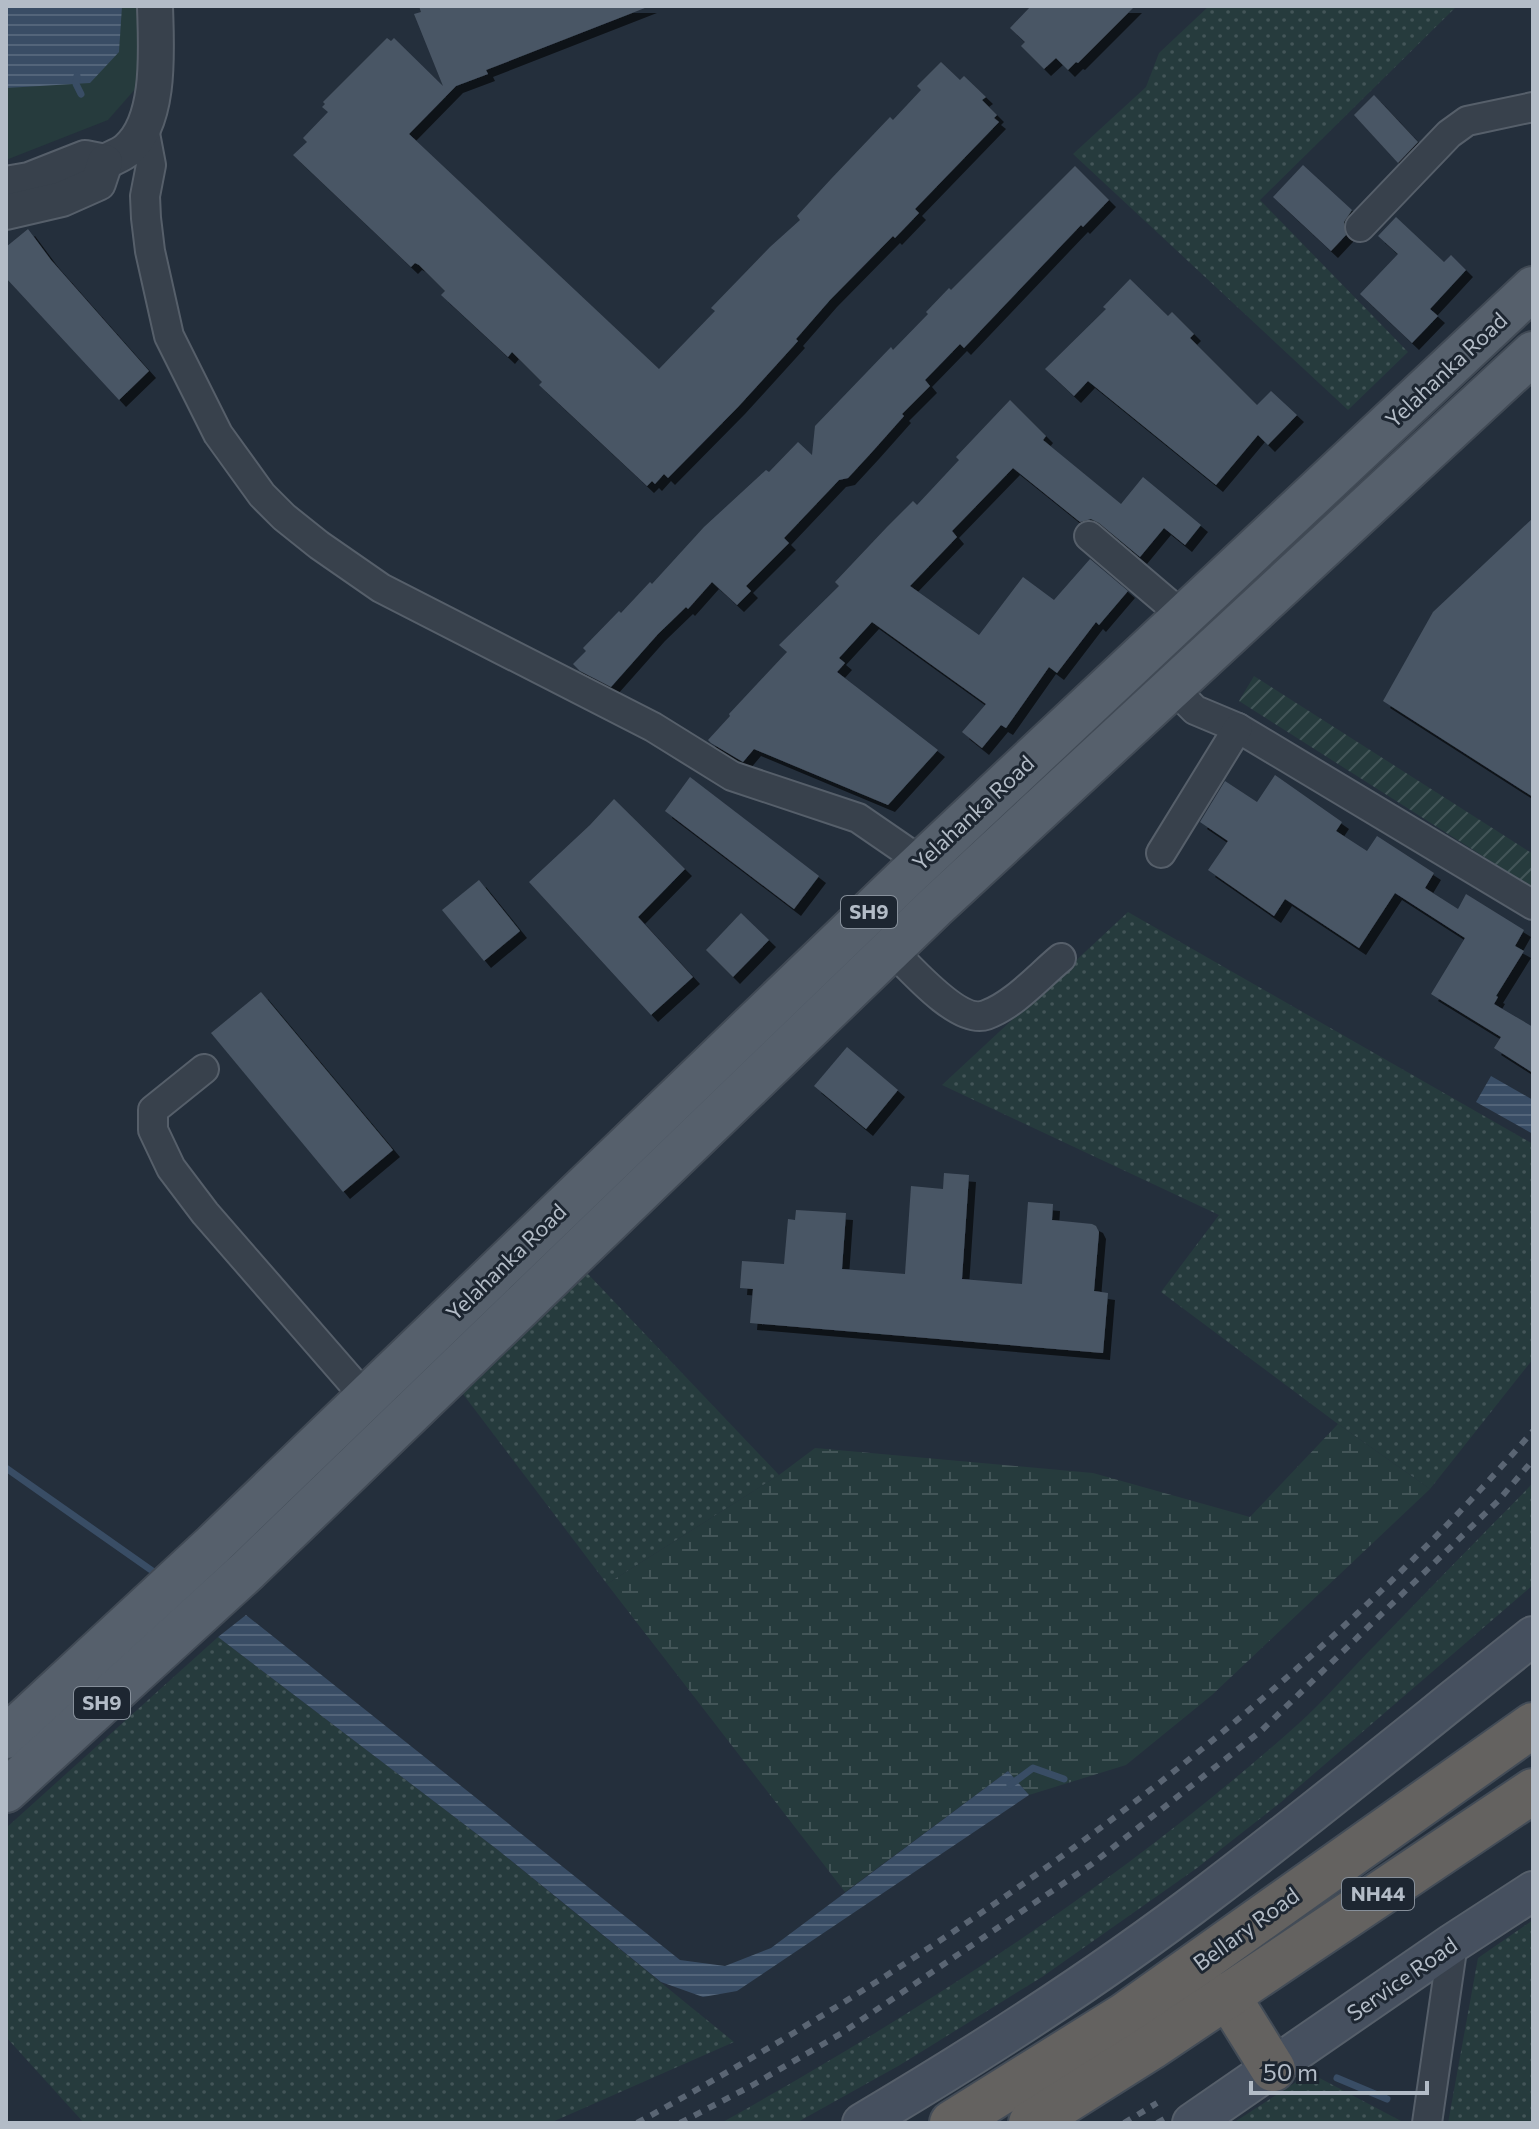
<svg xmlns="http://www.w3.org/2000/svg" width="1539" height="2129" viewBox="0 0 1539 2129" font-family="Commissioner,sans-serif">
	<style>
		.grass { fill: url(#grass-dots) }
		.wetland { fill: url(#wetland-marsh) }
		.park { fill: #263b3d }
		.garden { fill: url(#garden-furrows) }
		.water { fill: url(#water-rules) }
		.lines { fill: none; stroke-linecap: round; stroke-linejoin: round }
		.stream { stroke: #394d65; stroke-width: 7 }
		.building { fill: #4a5665; filter: url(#shadow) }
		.minor-casing { stroke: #565f6a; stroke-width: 32 }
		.tertiary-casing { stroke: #565f6a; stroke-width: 38 }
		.secondary-casing { stroke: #565f6a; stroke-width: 42 }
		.primary-casing { stroke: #414a55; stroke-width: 46 }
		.trunk-casing { stroke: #434c57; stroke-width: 48 }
		.minor { stroke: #38414c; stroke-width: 28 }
		.tertiary { stroke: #38414c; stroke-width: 34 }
		.secondary { stroke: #46505f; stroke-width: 38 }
		.primary { stroke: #56606c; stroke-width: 42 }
		.trunk { stroke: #646260; stroke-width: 44 }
		.rail { stroke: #5a6573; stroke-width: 6; stroke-dasharray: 8 8; stroke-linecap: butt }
		.labels { text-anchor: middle; stroke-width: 6; stroke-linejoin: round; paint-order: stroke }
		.shield { fill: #1d2631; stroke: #868f9a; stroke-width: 2 }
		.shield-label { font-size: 20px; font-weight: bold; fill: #b3bcc7 }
		.street-label { font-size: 22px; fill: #b3bcc7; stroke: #1d2631 }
	</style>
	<defs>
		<pattern id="grass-dots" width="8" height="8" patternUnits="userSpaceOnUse" patternTransform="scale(2)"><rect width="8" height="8" fill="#263b3d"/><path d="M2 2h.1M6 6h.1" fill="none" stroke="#435558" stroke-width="1.8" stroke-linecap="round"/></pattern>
		<pattern id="wetland-marsh" width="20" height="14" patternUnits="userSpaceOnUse" patternTransform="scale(2)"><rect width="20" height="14" fill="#263b3d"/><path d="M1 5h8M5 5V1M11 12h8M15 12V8" fill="none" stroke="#435558"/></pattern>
		<pattern id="garden-furrows" width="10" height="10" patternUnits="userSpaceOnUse" patternTransform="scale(2)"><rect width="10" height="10" fill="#263b3d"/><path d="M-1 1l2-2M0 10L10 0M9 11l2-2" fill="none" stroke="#435558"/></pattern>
		<pattern id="water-rules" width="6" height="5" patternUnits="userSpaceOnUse" patternTransform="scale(2)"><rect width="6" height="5" fill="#394d65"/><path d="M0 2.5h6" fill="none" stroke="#53657a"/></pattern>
		<filter id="shadow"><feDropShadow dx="7" dy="7" stdDeviation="0" flood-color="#0009"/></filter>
	</defs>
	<rect width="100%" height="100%" fill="#242f3c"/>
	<g class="grass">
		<polygon points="1209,6 1457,6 1260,200 1408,352 1348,410 1073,154 1146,87 1159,53"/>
		<polygon points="1128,912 1533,1144 1533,1359 1430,1489 1338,1424 1161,1292 1219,1215 942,1085"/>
		<polygon points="587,1273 779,1475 607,1584 463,1394"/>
		<path d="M1533,1483V1585L1280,1803L1197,1868L1042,1977L900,2065L796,2123H721C925,2009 1122,1881 1297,1725C1325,1700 1350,1670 1377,1643C1429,1589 1481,1536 1533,1483Z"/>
		<polygon points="218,1637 498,1850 734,2042 550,2123 84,2123 6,2037 6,1828"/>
		<polygon points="1533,1920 1533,2123 1448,2123 1478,1958"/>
		<polygon points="1310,2073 1403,2122 1403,2123 1233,2123"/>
	</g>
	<polygon class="wetland" points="1338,1424 1430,1489 1212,1695 1126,1765 1029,1795 1008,1771 845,1892 607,1584 779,1475 815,1448 1093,1473 1250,1517"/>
	<polygon class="park" points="6,6 136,6 144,79 108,120 6,160"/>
	<polygon class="garden" points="1254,676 1533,854 1533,888 1239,701"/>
	<g class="water">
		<polygon points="6,6 122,6 119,52 90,83 6,88"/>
		<polygon points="1491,1076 1533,1100 1533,1134 1476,1102"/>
		<polygon points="246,1615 680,1960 725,1966 771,1948 1008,1771 1029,1795 737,1991 703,1997 661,1982 498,1850 218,1637"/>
	</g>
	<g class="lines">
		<g class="stream">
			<polyline points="77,76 76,84 81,94"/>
			<polyline points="6,1468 161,1577"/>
			<polyline points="1010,1785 1033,1768 1064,1779"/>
			<polyline points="1337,2078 1387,2099"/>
		</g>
	</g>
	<g class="building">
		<polygon points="419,6 650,6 486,70 488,74 456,86 409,134 659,369 715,311 711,308 770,247 800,220 797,216 831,179 890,117 893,120 921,90 917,86 941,62 960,80 964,76 986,97 982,100 997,115 994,118 999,122 915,209 919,213 895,238 893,236 830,300 796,339 798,341 738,407 668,478 664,474 655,484 652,481 647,486 539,385 542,382 512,352 508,357 441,295 445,291 419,265 415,263 411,267 293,155 307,142 303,138 328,112 322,107 325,104 323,102 387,38 391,41 394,38 443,86 414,14 421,12"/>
		<polygon points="1031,6 1135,6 1078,63 1076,62 1068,70 1056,58 1044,69 1021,46 1025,42 1010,28"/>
		<polygon points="1374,95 1418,142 1398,163 1354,115"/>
		<polygon points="1303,165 1352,210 1344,222 1346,235 1331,251 1273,197"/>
		<polygon points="1075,166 1109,200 1083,227 1081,225 964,348 960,344 925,380 930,386 902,414 904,416 872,452 848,478 839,480 784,538 789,543 746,586 751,591 737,605 712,582 688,609 686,607 658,634 611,687 580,671 573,664 586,651 583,648 619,611 621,613 650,582 652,584 704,527 766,470 769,472 798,442 812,455 815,426 891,347 893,350 928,314 926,312 949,288 951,290"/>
		<polygon points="1396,217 1444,262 1451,255 1466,270 1430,309 1438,316 1412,343 1360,294 1398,254 1378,236"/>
		<polygon points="28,229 51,260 149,371 119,400 6,278 6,247"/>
		<polygon points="1130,279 1168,316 1172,312 1194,334 1190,338 1257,405 1271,391 1297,415 1268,445 1258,435 1216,485 1088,381 1074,396 1045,369 1106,309 1103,307"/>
		<polygon points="1010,400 1046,436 1043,440 1121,504 1143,477 1201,525 1185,545 1164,528 1140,557 1099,523 1091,519 1080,522 1013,468 952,531 957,537 910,586 979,635 1023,577 1054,600 1090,559 1128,591 1099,625 1096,622 1057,673 1049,667 1006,728 1001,725 982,748 962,732 986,704 872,622 839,658 845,663 837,672 938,750 888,805 754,749 743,762 711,743 708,740 730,716 729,714 787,652 779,645 839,586 835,582 887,527 913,501 917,505 959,460 956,457"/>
		<polygon points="1533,518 1533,797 1383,701 1433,612"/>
		<polygon points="1275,775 1342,822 1336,831 1367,851 1377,836 1434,873 1425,888 1458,909 1466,894 1524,930 1515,946 1524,951 1496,996 1498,997 1494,1004 1533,1027 1533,1073 1494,1048 1501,1037 1431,994 1465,938 1395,893 1359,948 1285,899 1274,916 1208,870 1228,841 1200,822 1225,781 1257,802"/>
		<polygon points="690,777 819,876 794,909 665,811"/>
		<polygon points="614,799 685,869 638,917 693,977 651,1015 529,882 590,825"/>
		<polygon points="479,880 520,931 484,961 442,910"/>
		<polygon points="741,913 769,940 733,977 706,950"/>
		<polygon points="261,992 393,1150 343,1192 211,1033"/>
		<polygon points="847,1047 898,1090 866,1129 814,1086"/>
		<polygon points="944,1173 969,1175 962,1279 1022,1284 1028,1202 1053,1204 1052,1220 1092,1224 1096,1226 1099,1232 1094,1291 1108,1293 1103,1353 750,1323 753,1289 740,1288 742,1261 784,1264 788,1219 795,1220 796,1210 846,1213 842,1269 905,1274 911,1186 943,1189"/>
	</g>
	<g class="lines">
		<defs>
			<g id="minor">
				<polyline points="144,128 151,165 145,196 146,218 150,251 169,336 218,434 262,495 284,517 319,545 381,588 653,727 732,776 858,818 922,862"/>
				<polyline points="1360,227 1449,134 1467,121 1533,107"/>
				<polyline points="1089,536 1183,616"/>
				<polyline points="1172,687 1195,710 1238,728 1533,905"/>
				<polyline points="1161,853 1238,728"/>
				<path d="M891,949C909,967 959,1025 986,1015C1014,1005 1039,976 1061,958"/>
				<polyline points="204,1069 153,1110 153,1130 171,1168 205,1213 366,1398"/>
				<polyline points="1427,2123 1453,1943"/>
			</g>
			<g id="tertiary">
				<path d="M105,162C112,158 121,155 127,150C162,121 156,46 155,6"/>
				<polyline points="6,184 29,180 85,158 105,162"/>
				<polyline points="6,212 62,199 98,183 105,162"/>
			</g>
			<g id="secondary">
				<path d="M862,2123C982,2052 1099,1977 1210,1892C1319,1809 1426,1721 1533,1636"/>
				<polyline points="1192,2123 1453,1943 1533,1891"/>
			</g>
			<g id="primary">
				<polyline points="6,1737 213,1545 906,877 1533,288"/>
				<polyline points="6,1791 248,1570 935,907 1533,353"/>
			</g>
			<g id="trunk">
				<polyline points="1227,1995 1273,2069"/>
				<polyline points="952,2123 1125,2015 1533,1725"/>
				<polyline points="1031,2123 1150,2048 1533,1791"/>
			</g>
		</defs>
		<use href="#minor" class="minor-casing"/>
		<use href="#tertiary" class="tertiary-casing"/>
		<use href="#secondary" class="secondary-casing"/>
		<use href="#primary" class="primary-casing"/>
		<use href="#trunk" class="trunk-casing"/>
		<use href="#minor" class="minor"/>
		<use href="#tertiary" class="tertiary"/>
		<use href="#secondary" class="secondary"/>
		<use href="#primary" class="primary"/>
		<use href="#trunk" class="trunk"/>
		<g class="rail">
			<path d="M637,2123C968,1941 1284,1718 1533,1431"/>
			<polyline points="680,2123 751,2086 842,2033 1092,1864 1261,1731 1498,1501 1533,1460"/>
			<polyline points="1124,2123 1157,2103"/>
			<polyline points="1157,2123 1166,2118"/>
		</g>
	</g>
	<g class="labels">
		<g class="shield">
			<rect x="841" y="896" width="56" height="32" rx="6"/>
			<rect x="74" y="1687" width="56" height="32" rx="6"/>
			<rect x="1342" y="1878" width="72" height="32" rx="6"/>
		</g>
		<g class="shield-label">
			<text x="869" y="919">SH9</text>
			<text x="102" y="1710">SH9</text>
			<text x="1378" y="1901">NH44</text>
		</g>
		<g class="street-label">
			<text transform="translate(1446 370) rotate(-43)" y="8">Yelahanka Road</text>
			<text transform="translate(973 813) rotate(-43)" y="8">Yelahanka Road</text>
			<text transform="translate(506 1262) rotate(-44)" y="8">Yelahanka Road</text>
			<text transform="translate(1246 1929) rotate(-36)" y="8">Bellary Road</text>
			<text transform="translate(1402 1979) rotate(-35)" y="8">Service Road</text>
		</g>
	</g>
	<rect width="1539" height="2129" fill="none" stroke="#b3bcc7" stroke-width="16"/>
	<path d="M1251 2081v12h176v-12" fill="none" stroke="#b3bcc7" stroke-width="4"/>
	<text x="1263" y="2081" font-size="24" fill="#b3bcc7" stroke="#1d2631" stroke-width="6" paint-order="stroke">50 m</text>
</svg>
